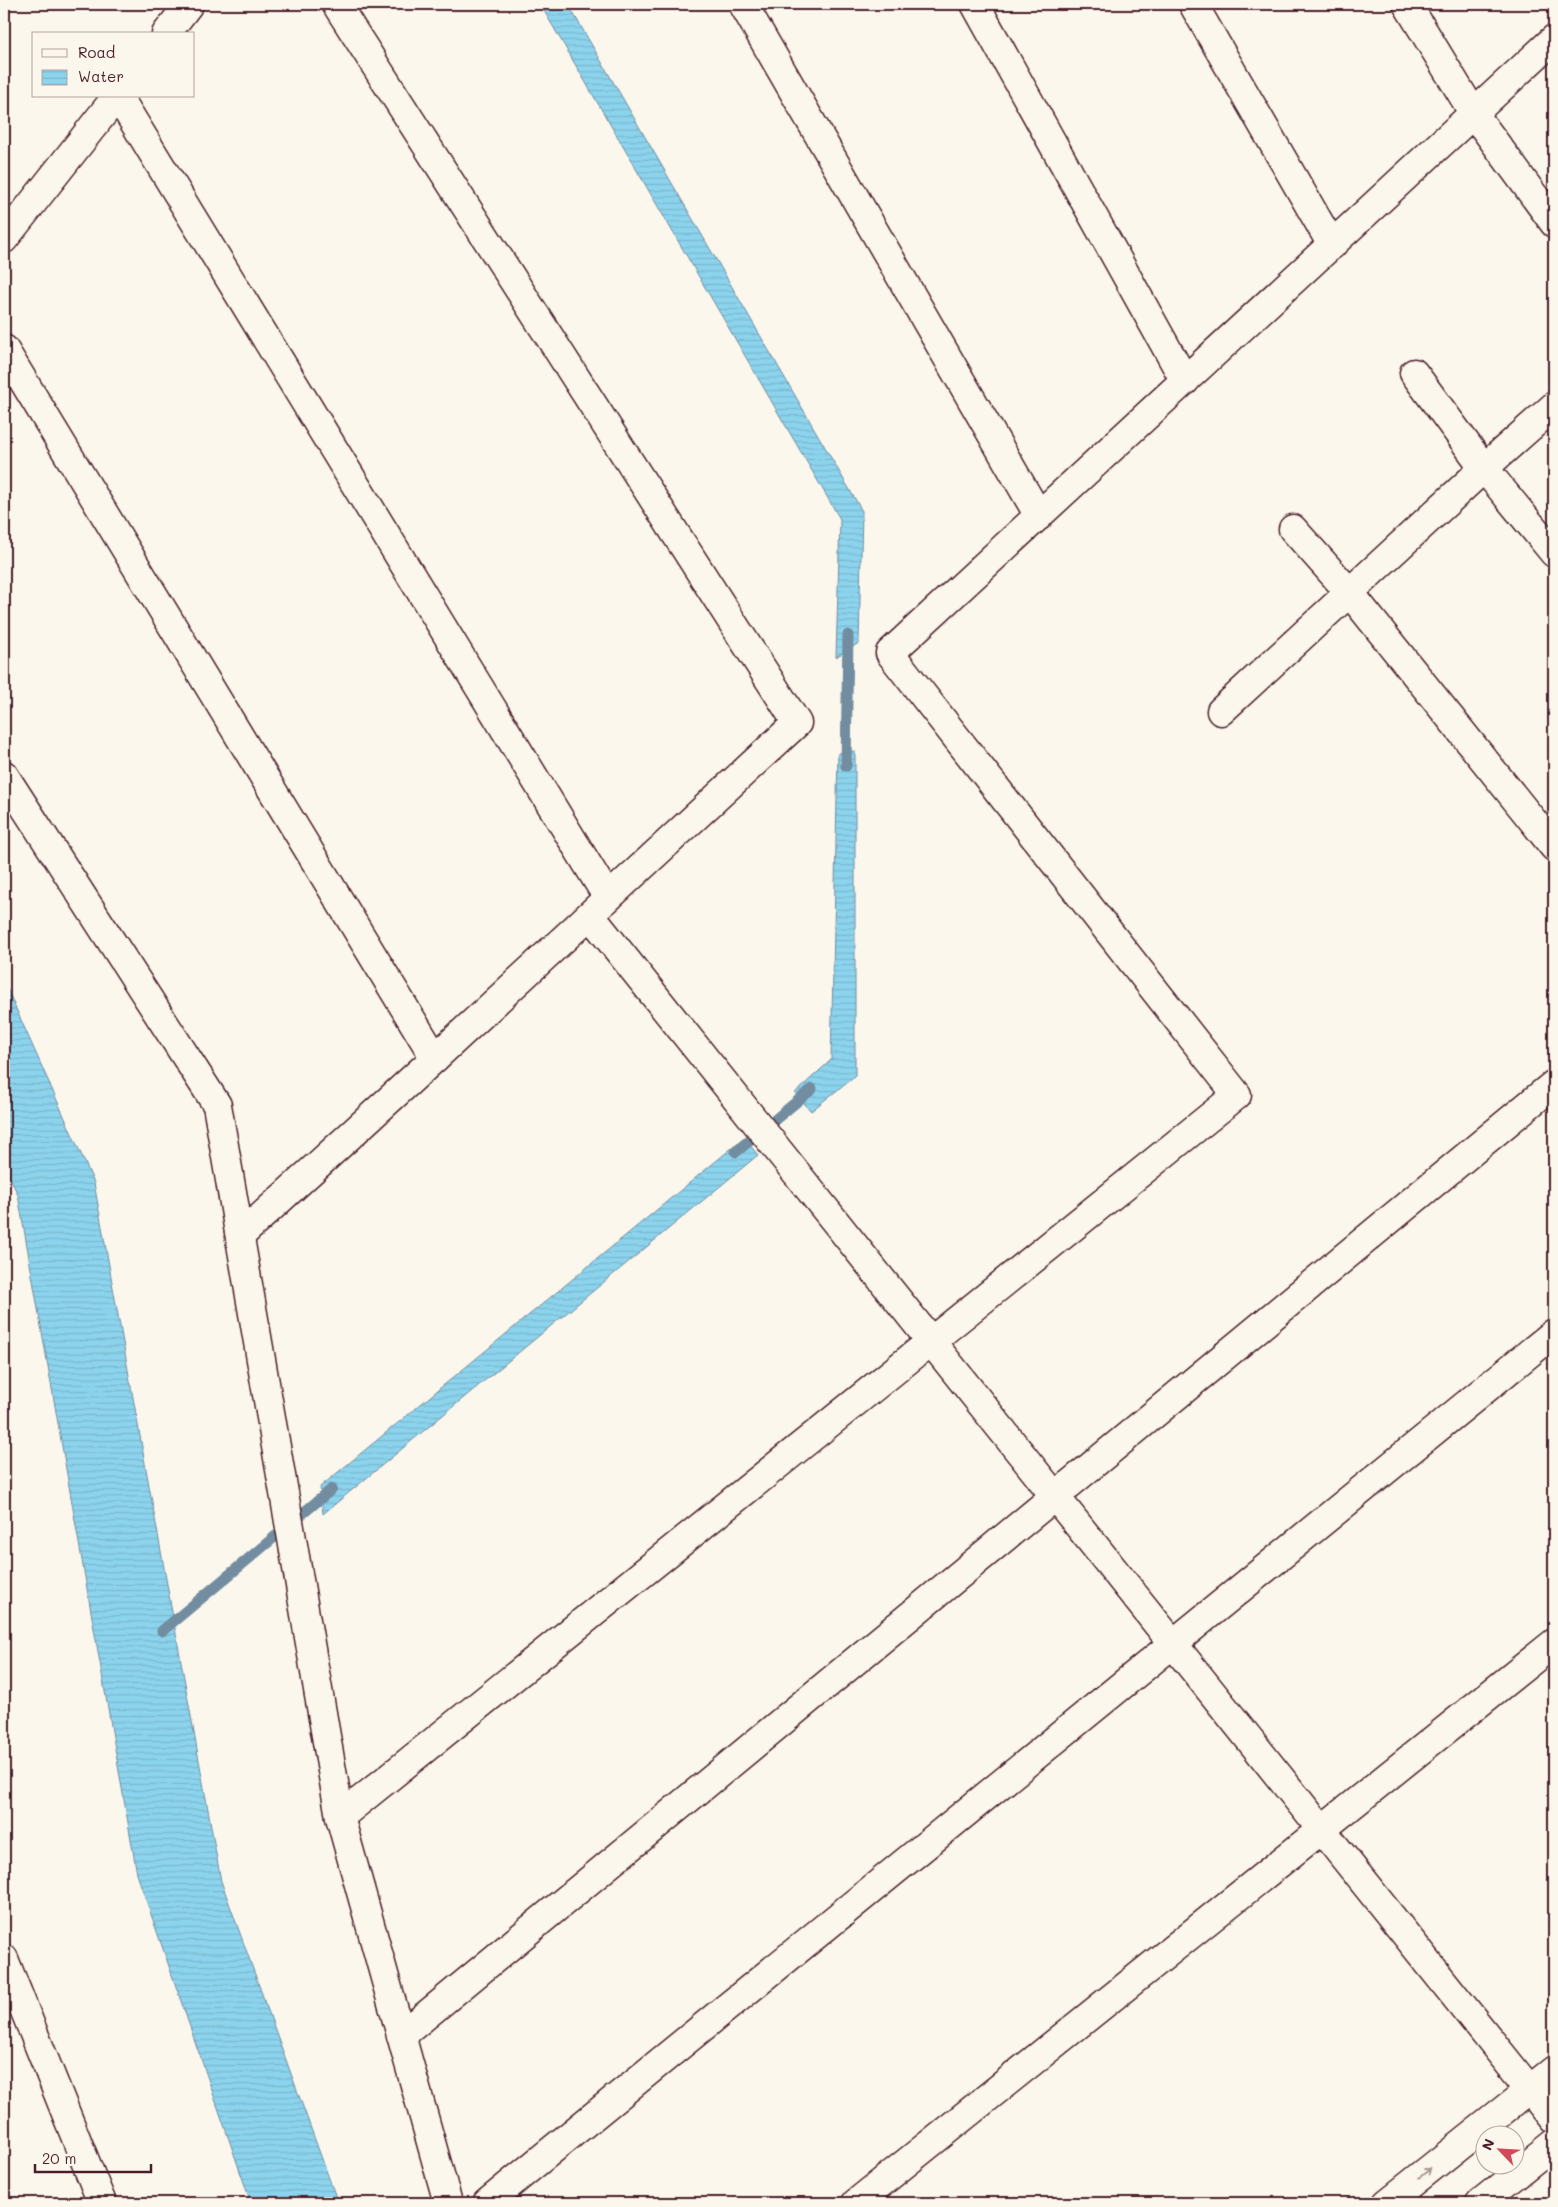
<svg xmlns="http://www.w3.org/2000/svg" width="1558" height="2207" viewBox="0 0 1558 2207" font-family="Mali,sans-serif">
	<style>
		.water { fill: url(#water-rules); stroke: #728ca0 }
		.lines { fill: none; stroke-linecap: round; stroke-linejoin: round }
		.stream { stroke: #728ca0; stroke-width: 11 }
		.minor-casing { stroke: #4a1f2b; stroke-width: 31 }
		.major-casing { stroke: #4a1f2b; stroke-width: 31 }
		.minor { stroke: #fbf7ec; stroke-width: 28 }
		.major { stroke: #fbf7ec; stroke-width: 28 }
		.oneway { stroke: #ab9695 }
	</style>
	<defs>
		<pattern id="water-rules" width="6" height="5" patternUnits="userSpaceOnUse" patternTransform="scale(1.25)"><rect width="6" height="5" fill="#8cd4ee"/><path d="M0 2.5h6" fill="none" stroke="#7ab6cc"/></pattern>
	</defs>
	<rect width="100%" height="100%" fill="#fbf7ec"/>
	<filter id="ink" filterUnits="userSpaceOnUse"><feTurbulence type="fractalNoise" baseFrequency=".02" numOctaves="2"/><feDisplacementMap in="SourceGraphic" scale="10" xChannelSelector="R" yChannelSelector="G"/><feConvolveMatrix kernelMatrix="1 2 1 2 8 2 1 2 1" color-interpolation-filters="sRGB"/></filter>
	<g filter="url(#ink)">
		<g class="water">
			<polygon points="540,4 568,4 862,511 859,643 836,657 840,519"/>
			<polygon points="855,751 855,1076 811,1111 795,1093 831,1060 838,753"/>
			<polygon points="4,982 94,1183 221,1881 338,2203 251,2203 137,1874 18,1195 4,1164"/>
			<polygon points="744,1138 758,1155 323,1514 320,1487"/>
		</g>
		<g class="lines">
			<g class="stream">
				<polyline points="846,766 848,635"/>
				<polyline points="736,1152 812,1089"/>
				<polyline points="162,1631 332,1489"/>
			</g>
			<defs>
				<g id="minor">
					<polyline points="743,4 1039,516"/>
					<polyline points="975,4 1185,381"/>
					<polyline points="1193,4 1332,245"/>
					<polyline points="1407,4 1474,114 1554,223"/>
					<polyline points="166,34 189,4"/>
					<polyline points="118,96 608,898"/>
					<polyline points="4,239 117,96"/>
					<polyline points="4,349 435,1058"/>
					<polyline points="1414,373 1484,468 1554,553"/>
					<polyline points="1293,529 1350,593 1554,847"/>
					<polyline points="1221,711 1484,468 1554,406"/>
					<polyline points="4,775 217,1105 340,1817 448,2203"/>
					<polyline points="590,915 1554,2120"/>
					<polyline points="240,1236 435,1058 797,723 336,4"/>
					<polyline points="340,1817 1237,1095 890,653 1554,39"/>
					<polyline points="4,1959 102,2203"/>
					<polyline points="401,2036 1554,1084"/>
					<polyline points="487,2203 1554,1333"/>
					<polyline points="856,2203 1554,1643"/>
				</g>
				<g id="major">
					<polyline points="1387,2203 1554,2070"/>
					<polyline points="1480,2203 1554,2144"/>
				</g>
			</defs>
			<use href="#minor" class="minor-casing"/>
			<use href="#major" class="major-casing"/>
			<use href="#minor" class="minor"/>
			<use href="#major" class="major"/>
		</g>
		<defs><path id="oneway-shaft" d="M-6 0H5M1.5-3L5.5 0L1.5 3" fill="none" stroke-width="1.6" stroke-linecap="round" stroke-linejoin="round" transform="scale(1.25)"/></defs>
		<use class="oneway" href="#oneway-shaft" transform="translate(1425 2173) rotate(-39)"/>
	</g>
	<rect width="1558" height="2207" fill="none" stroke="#fbf7ec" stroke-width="20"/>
	<rect x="10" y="10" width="1538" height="2187" fill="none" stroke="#4a1f2b" stroke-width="2" filter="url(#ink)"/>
	<rect x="32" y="32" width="162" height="65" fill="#fbf7ec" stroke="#b4a19f"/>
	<rect x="42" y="49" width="25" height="8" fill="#fbf7ec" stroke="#b4a19f"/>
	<text x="78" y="58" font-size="15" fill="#4a1f2b">Road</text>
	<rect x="42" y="70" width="25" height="15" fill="url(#water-rules)" stroke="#b4a19f"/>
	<text x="78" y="82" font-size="15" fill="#4a1f2b">Water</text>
	<g transform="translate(1500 2150) rotate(295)"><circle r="24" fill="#fbf7ec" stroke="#b4a19f"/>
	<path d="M0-4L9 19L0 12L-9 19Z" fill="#d1495b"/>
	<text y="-8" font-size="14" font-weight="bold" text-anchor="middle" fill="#4a1f2b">N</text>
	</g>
	<path d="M35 2164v8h116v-8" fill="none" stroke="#4a1f2b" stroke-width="2.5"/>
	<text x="42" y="2164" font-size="15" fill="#4a1f2b" stroke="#fbf7ec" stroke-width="4" paint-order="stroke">20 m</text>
</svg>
